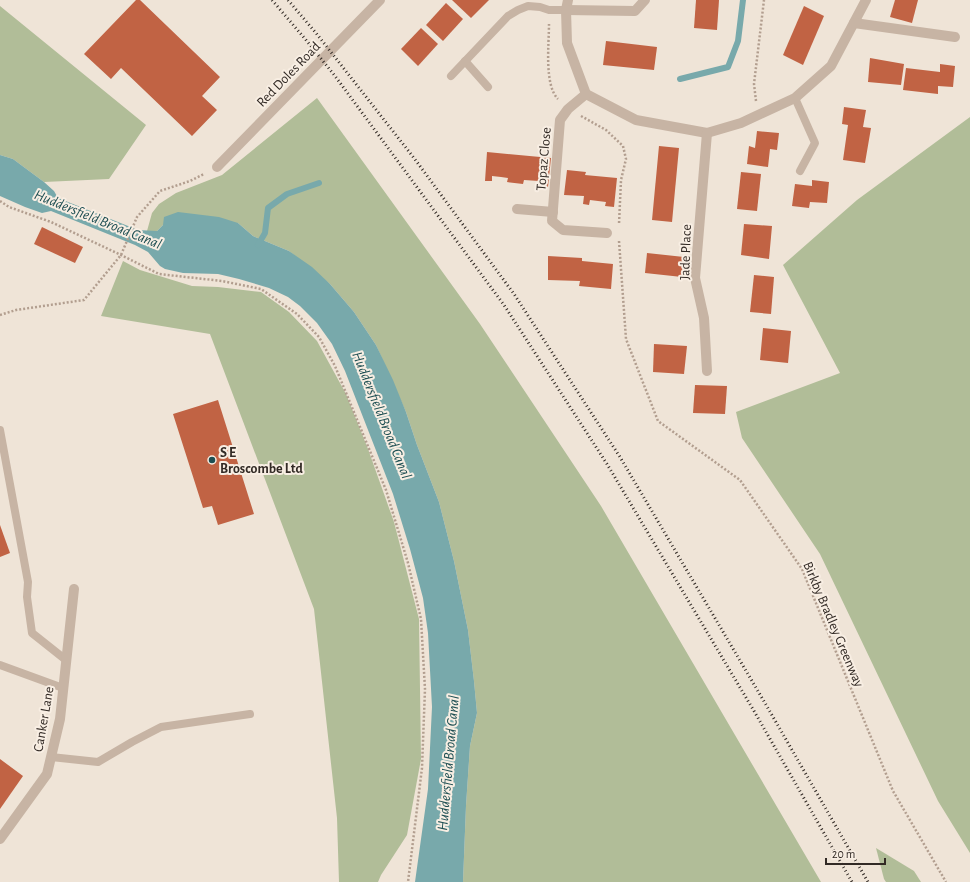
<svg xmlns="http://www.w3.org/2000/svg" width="970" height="882" viewBox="0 0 970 882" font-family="'Alegreya Sans',sans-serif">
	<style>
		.green { fill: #b1bd98 }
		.water { fill: #78a9ab }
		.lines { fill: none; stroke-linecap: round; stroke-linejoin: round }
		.stream { stroke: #78a9ab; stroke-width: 6 }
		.building { fill: #c16344 }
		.path { stroke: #b29e8f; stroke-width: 2.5; stroke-dasharray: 2 2; stroke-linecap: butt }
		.service { stroke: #c7b4a4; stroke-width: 8 }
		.minor { stroke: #c7b4a4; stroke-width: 10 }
		.rail { stroke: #322a25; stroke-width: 3; stroke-dasharray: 1 3; stroke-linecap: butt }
		.poi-dot { fill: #1d4e52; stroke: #f8eee3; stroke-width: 1.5 }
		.labels { text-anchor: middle; stroke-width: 4; stroke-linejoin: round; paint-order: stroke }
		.street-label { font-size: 14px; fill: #322a25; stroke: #f8eee3 }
		.poi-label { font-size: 14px; font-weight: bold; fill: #322a25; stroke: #f8eee3; text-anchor: start }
		.water-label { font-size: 15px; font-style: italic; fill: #1d4e52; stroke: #f8eee3 }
	</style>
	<rect width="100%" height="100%" fill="#efe4d7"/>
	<g class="green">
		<polygon points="0,6 146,125 109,179 44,182 13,159 0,155"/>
		<polygon points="317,98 480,324 601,506 821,882 463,882 466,806 470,746 477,713 474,681 468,630 454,561 439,502 417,445 406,412 376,345 354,312 330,284 289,251 253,236 238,223 163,225 157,231 147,231 152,213 159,204 176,193 222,175"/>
		<polygon points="970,117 970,853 938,801 820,554 742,438 736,412 840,373 783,265 857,200"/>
		<polygon points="123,261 140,270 192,286 218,287 261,292 289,312 317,341 346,394 368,449 394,522 419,619 421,759 407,835 381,875 378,882 339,882 337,818 314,609 210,334 101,316"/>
		<polygon points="876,848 914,871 921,882 886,882 884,879"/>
	</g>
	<polygon class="water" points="0,155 13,159 44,182 54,191 58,198 138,230 157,231 163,225 164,217 178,212 219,217 238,223 253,236 289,251 312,267 330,284 354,312 376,345 393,380 406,412 417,445 439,502 454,561 468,630 474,681 477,713 470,746 466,806 463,882 415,882 428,789 432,707 428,633 423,598 410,549 393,494 345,371 332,344 317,323 300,306 288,297 269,288 239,279 218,274 183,273 165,269 160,266 148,252 135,245 51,211 42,213 25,207 0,196"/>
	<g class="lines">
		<g class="stream">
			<polyline points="680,79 728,67 738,41 743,0"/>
			<polyline points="258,245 265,233 268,208 287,194 319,183"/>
		</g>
	</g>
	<g class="building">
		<polygon points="136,0 140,0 220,77 202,96 217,110 192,136 121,68 111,79 84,54"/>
		<polygon points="452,0 489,0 471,18"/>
		<polygon points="696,0 719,0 717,30 694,28"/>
		<polygon points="895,0 918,0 912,23 890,17"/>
		<polygon points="446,3 463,19 443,41 426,25"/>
		<polygon points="804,6 824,16 803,65 783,55"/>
		<polygon points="421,28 438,44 418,66 401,49"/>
		<polygon points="606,41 657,47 654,70 603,65"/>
		<polygon points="870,58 904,64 901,85 868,82"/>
		<polygon points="940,64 955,66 953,87 938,86 938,94 903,90 906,68 940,72"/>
		<polygon points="844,107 866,110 863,127 871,128 865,163 843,160 848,125 842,124"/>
		<polygon points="757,131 779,133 777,150 770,149 768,167 747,164 749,146 755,148"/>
		<polygon points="659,146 679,148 672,222 652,220"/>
		<polygon points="487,152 551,158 548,187 539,186 539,181 524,180 523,184 507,182 508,178 501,177 492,176 492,181 485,181"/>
		<polygon points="567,170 586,172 585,175 617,178 614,207 605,206 606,202 590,200 589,205 583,204 584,196 564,195"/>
		<polygon points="741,172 761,174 757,211 737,209"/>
		<polygon points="812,180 829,182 827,203 810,202 809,208 792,206 795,184 812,186"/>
		<polygon points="744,224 772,226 769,259 741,255"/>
		<polygon points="42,227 83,247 75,263 34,244"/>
		<polygon points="647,253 684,257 682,277 645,273"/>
		<polygon points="548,256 582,258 582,261 613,264 611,289 579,286 580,281 548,280"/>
		<polygon points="754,275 774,277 771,314 750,312"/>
		<polygon points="763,328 791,331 788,363 760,360"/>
		<polygon points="654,344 687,346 684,374 653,372"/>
		<polygon points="695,385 727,386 725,414 693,413"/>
		<polygon points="218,400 254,514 218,525 212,506 203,508 173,414"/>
		<polygon points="0,525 10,553 0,557"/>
		<polygon points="0,759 23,776 0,809"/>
	</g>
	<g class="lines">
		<g class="path">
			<path d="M549,24C549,44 544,85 558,99"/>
			<polyline points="756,101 754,84 764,0"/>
			<polyline points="581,116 606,130 623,146 626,159 621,180 619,224"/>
			<polyline points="0,201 9,207 51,222 121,255 159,274 222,281 261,289 297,314 319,337 335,366 386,490 408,563 421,619 425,689 422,768 408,882"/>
			<polyline points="619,241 626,339 658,421 740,480 802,569 893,791 946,882"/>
			<polyline points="0,315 16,310 84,300 121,255 137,217 160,191 190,181 204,174"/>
		</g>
		<g class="service">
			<polyline points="465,61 488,87"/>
			<polyline points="451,76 508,16 518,10 528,6 540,7 549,10 566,10"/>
			<polyline points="795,98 815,143 800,171"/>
			<polyline points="0,430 28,582 27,597 32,633 66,660"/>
			<polyline points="0,665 63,688"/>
			<polyline points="51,757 98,762 132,742 161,727 250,714"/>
		</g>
		<g class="minor">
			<polyline points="568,0 566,10 567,43 586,94 636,120 707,133 741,123 795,98 831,66 866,0"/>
			<polyline points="566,10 635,11 645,0"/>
			<polyline points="854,23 955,37"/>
			<polyline points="586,94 568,109 560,120 552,221 563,230 607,233"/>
			<polyline points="217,167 380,0"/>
			<polyline points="517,209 553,212"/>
			<polyline points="707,371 704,318 695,278 707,133"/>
			<polyline points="0,839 47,774 60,719 74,589"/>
		</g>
		<g class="rail">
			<polyline points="272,0 306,40 335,76 436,213 504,305 607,464 754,711 852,882"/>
			<polyline points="288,0 316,33 414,158 514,294 620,457 765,703 868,882"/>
		</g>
	</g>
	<circle class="poi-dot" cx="212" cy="460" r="4"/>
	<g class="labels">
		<g class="street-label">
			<text transform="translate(288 74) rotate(-46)" y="5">Red Doles Road</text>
			<text transform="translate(543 159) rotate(-85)" y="5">Topaz Close</text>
			<text transform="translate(685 252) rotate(-88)" y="5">Jade Place</text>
			<text transform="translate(834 624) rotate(67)" y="5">Birkby Bradley Greenway</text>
			<text transform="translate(43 719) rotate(-80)" y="5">Canker Lane</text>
		</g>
		<g class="poi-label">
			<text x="220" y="457">S E<tspan x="220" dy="16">Broscombe Ltd</tspan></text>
		</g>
		<g class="water-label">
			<text transform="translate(98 219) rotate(22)" y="5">Huddersfield Broad Canal</text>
			<text transform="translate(382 415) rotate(68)" y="5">Huddersfield Broad Canal</text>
			<text transform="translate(448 763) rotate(-85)" y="5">Huddersfield Broad Canal</text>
		</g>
	</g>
	<path d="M826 858v6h59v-6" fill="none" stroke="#322a25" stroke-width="2"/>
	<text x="832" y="858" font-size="12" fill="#322a25" stroke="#f8eee3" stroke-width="3" paint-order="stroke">20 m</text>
</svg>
